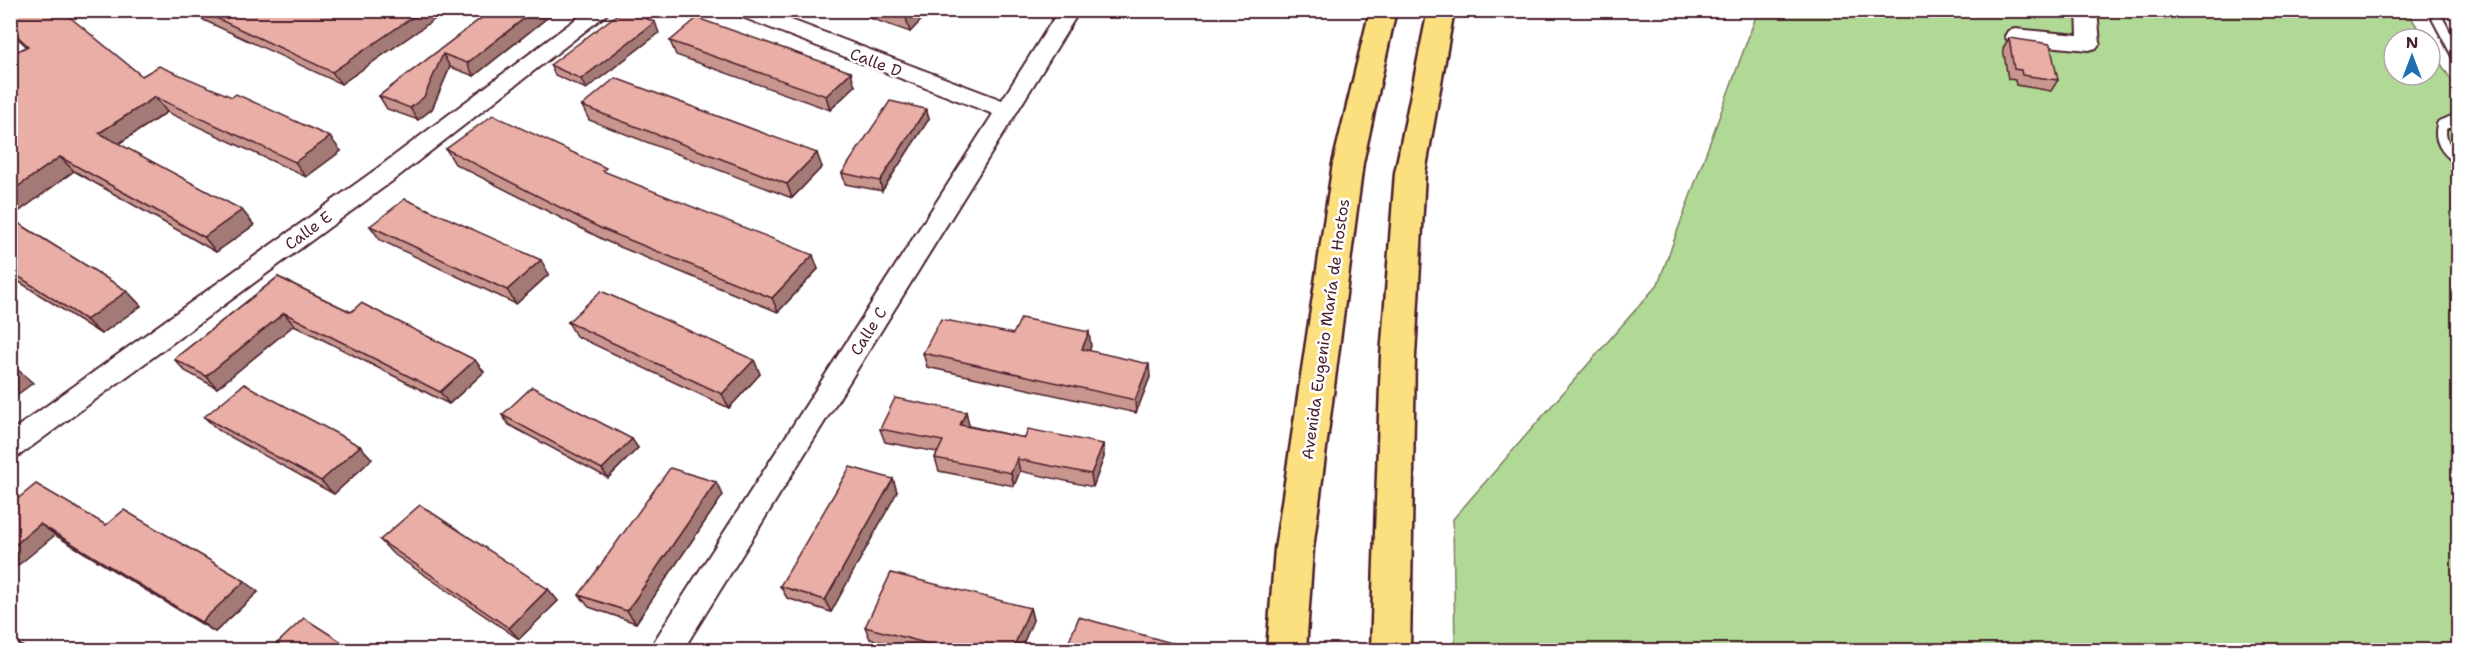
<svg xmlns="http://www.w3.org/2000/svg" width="2469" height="661" viewBox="0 0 2469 661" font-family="'Shantell Sans',sans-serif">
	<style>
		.green { fill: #b0d995; stroke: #7d7c60; stroke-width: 1.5 }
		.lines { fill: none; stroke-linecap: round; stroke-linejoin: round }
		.lane-casing { stroke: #4a1f2b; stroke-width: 14 }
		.street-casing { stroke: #4a1f2b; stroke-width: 4 }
		.highway-casing { stroke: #4a1f2b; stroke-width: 5 }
		.lane { stroke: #fff; stroke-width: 10 }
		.street { fill: #fff; fill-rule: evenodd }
		.highway { fill: #fce080; fill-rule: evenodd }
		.wall { fill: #c8968e; stroke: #4a1f2b; stroke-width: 1.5 }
		.shaded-wall { fill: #a37a74; stroke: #4a1f2b; stroke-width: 1.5 }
		.building { fill: #e9aea5; stroke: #4a1f2b; stroke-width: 1.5 }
		.labels { text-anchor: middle; stroke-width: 5; stroke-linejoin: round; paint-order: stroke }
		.street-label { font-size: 16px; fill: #4a1f2b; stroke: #fff }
	</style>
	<rect width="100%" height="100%" fill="#fff"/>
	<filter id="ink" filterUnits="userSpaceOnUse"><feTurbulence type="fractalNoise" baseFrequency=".0167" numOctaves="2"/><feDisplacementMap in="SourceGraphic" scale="12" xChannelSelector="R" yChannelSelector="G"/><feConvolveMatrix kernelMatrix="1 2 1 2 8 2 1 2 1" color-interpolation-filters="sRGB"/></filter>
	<g filter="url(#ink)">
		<polygon class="green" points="1758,11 2407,11 2425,39 2394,39 2394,75 2430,75 2430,46 2458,91 2458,650 1455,650 1453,519 1658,284"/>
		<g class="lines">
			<defs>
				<g id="lane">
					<polyline points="2433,10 2458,57"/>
					<path d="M2458,119L2442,125C2438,140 2446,150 2458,159"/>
				</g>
				<g id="street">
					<polygon points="588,10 612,10 391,182 20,455 10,458 10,432 375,170"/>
					<polygon points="734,10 765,10 1002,100 1059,10 1080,10 683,650 651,650 655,640 993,114 737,15"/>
					<polygon points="2077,10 2097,10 2100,43 2096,48 2089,50 2015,43 2008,41 2005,36 2008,31 2015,29 2078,35"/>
				</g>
				<g id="highway">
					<polygon points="1370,10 1396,10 1363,163 1313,549 1306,650 1267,650 1275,549 1333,163"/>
					<polygon points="1428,10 1454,10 1425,173 1415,356 1410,650 1371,650 1381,356 1395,173"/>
				</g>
			</defs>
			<use href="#lane" class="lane-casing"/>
			<use href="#street" class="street-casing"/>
			<use href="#highway" class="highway-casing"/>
			<use href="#lane" class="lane"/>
			<use href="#street" class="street"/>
			<use href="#highway" class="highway"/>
		</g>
		<g class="wall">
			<polygon points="10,10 142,76 341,151 306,177 167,112 118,144 242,210 254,225 216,252 74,171 10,218 27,47 10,31"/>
			<polygon points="182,10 448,10 341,84"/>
			<polygon points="492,10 557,10 474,76 450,67 432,109 418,120 387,109 379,96"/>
			<polygon points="863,10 931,10 910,32 864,16"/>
			<polygon points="659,33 586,89 555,75 550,65"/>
			<polygon points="2009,38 2058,80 2051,91 2016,85 2015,80 2008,79 2003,48"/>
			<polygon points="670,41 855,86 830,110 676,55"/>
			<polygon points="582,106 822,167 792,198 589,120"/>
			<polygon points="926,109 929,119 882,191 845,184 842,173"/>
			<polygon points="446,149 818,269 778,312 608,242 455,164"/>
			<polygon points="10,218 127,291 141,306 101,334 10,276"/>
			<polygon points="370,226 549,274 516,304 380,240"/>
			<polygon points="278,277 351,312 484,372 449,404 294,325 217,388 185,371 174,359"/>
			<polygon points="568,322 754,360 760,374 729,408 576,336"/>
			<polygon points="1013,334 1091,346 1089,351 1150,377 1136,413 927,367 923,353"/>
			<polygon points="966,412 969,426 1025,438 1103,444 1104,457 1093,487 1020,471 1014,486 939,471 935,458 937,452 885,442 880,429"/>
			<polygon points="502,415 638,448 608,478 509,425"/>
			<polygon points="204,417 360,446 372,459 334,494 218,430"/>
			<polygon points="893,479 897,492 831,612 787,598 780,586"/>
			<polygon points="723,495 636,623 589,607 579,595"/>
			<polygon points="10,505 106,525 258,592 215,632 55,535"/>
			<polygon points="380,540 548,589 558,601 519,639 392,553"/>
			<polygon points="1030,608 1033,620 1020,651 916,651 870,639 865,627"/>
		</g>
		<g class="shaded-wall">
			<polygon points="423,10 448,10 341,84 332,72"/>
			<polygon points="535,10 557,10 474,76 467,63"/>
			<polygon points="914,10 931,10 910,32 906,18"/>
			<polygon points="655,22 659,33 586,89 581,79"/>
			<polygon points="443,54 450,67 432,109 418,120 410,108"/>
			<polygon points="851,72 855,86 830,110 826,96"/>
			<polygon points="155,97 167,112 112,148 99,133"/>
			<polygon points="926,109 929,119 882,191 880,181"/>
			<polygon points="330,137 341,151 306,177 295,162"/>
			<polygon points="817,153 822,167 792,198 787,184"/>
			<polygon points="60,157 74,171 10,218 10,192"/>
			<polygon points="242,210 254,225 216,252 204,237"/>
			<polygon points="813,255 818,269 778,312 772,298"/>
			<polygon points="541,260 549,274 516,304 507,290"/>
			<polygon points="127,291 141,306 101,334 86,320"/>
			<polygon points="284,313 294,325 217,388 206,376"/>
			<polygon points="1089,332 1091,346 1084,363 1082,349"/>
			<polygon points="475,360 484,372 449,404 440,392"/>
			<polygon points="754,360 760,374 729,408 722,394"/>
			<polygon points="1149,364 1150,377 1136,413 1135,400"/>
			<polygon points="17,369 33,383 10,400 10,374"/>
			<polygon points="966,412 969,425 964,438 960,425"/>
			<polygon points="632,439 638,448 608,478 602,469"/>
			<polygon points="1103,444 1104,457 1093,487 1091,474"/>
			<polygon points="360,446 372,459 334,494 321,481"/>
			<polygon points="1017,459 1020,471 1014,486 1011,473"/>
			<polygon points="893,479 897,492 831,612 825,600"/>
			<polygon points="716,482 723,495 636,623 627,611"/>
			<polygon points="40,524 55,535 10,572 10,549"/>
			<polygon points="245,581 258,592 215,632 201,622"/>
			<polygon points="548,589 558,601 519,639 509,628"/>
			<polygon points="1030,608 1033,620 1020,651 1012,651"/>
			<polygon points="10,637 29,651 27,651 10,638"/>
		</g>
		<g class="building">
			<polygon points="10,10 61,10 142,76 159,66 232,97 236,94 330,137 295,162 155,97 99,133 242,210 204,237 60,157 10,192 10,55 28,46 10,29"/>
			<polygon points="199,10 423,10 332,72"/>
			<polygon points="492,10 535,10 467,63 443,54 424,97 410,108 379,96"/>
			<polygon points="623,10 625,10 655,22 581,79 550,65"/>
			<polygon points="886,10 914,10 906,18"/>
			<polygon points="697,18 851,72 826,96 670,41"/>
			<polygon points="2009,38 2050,44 2058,80 2022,75 2021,70 2014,69"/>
			<polygon points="615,78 817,153 787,184 582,106"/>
			<polygon points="890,101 926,109 880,181 842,173"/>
			<polygon points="493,115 606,168 603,171 813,255 772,298 600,228 446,149"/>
			<polygon points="405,199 541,260 507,290 370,226"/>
			<polygon points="10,218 127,291 86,320 10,271"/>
			<polygon points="278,277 351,312 361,303 475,360 440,392 284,313 206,376 174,359"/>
			<polygon points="601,291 754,360 722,394 568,322"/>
			<polygon points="1021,318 1089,332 1082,349 1149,364 1135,400 923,353 941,319 1013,334"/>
			<polygon points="10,365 17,369 10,374"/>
			<polygon points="244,384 360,446 321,481 204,417"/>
			<polygon points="532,387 632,439 602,469 502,415"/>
			<polygon points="895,398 966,412 960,425 1025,438 1028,429 1103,444 1091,474 1017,459 1018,456 1011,473 935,458 943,441 880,429"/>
			<polygon points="850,467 893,479 825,600 780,586"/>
			<polygon points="670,468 716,482 627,611 579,595"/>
			<polygon points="36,484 106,525 124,510 245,581 201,622 40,524 10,549 10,505"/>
			<polygon points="420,505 548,589 509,628 380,540"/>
			<polygon points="891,573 1030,608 1012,651 956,651 865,627"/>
			<polygon points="1079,617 1200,651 1065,651"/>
			<polygon points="304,618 356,651 269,651"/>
			<polygon points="10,638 27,651 10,651"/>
		</g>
	</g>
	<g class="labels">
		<g class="street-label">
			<text transform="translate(876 62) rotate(21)" y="6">Calle D</text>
			<text transform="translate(308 230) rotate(-36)" y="6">Calle E</text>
			<text transform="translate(1325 329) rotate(-82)" y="6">Avenida Eugenio María de Hostos</text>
			<text transform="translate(868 331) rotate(-58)" y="6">Calle C</text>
		</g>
	</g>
	<rect width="2469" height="661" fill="none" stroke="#fff" stroke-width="36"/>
	<rect x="18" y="18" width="2433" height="625" fill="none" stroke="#4a1f2b" stroke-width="2" filter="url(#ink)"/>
	<g transform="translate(2412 57)"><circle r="28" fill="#ffffff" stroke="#b7a5aa" stroke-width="1.5"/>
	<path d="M0-4.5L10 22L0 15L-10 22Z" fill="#1f6fb2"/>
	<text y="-9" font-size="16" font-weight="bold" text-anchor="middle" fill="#4a1f2b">N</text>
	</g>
</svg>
